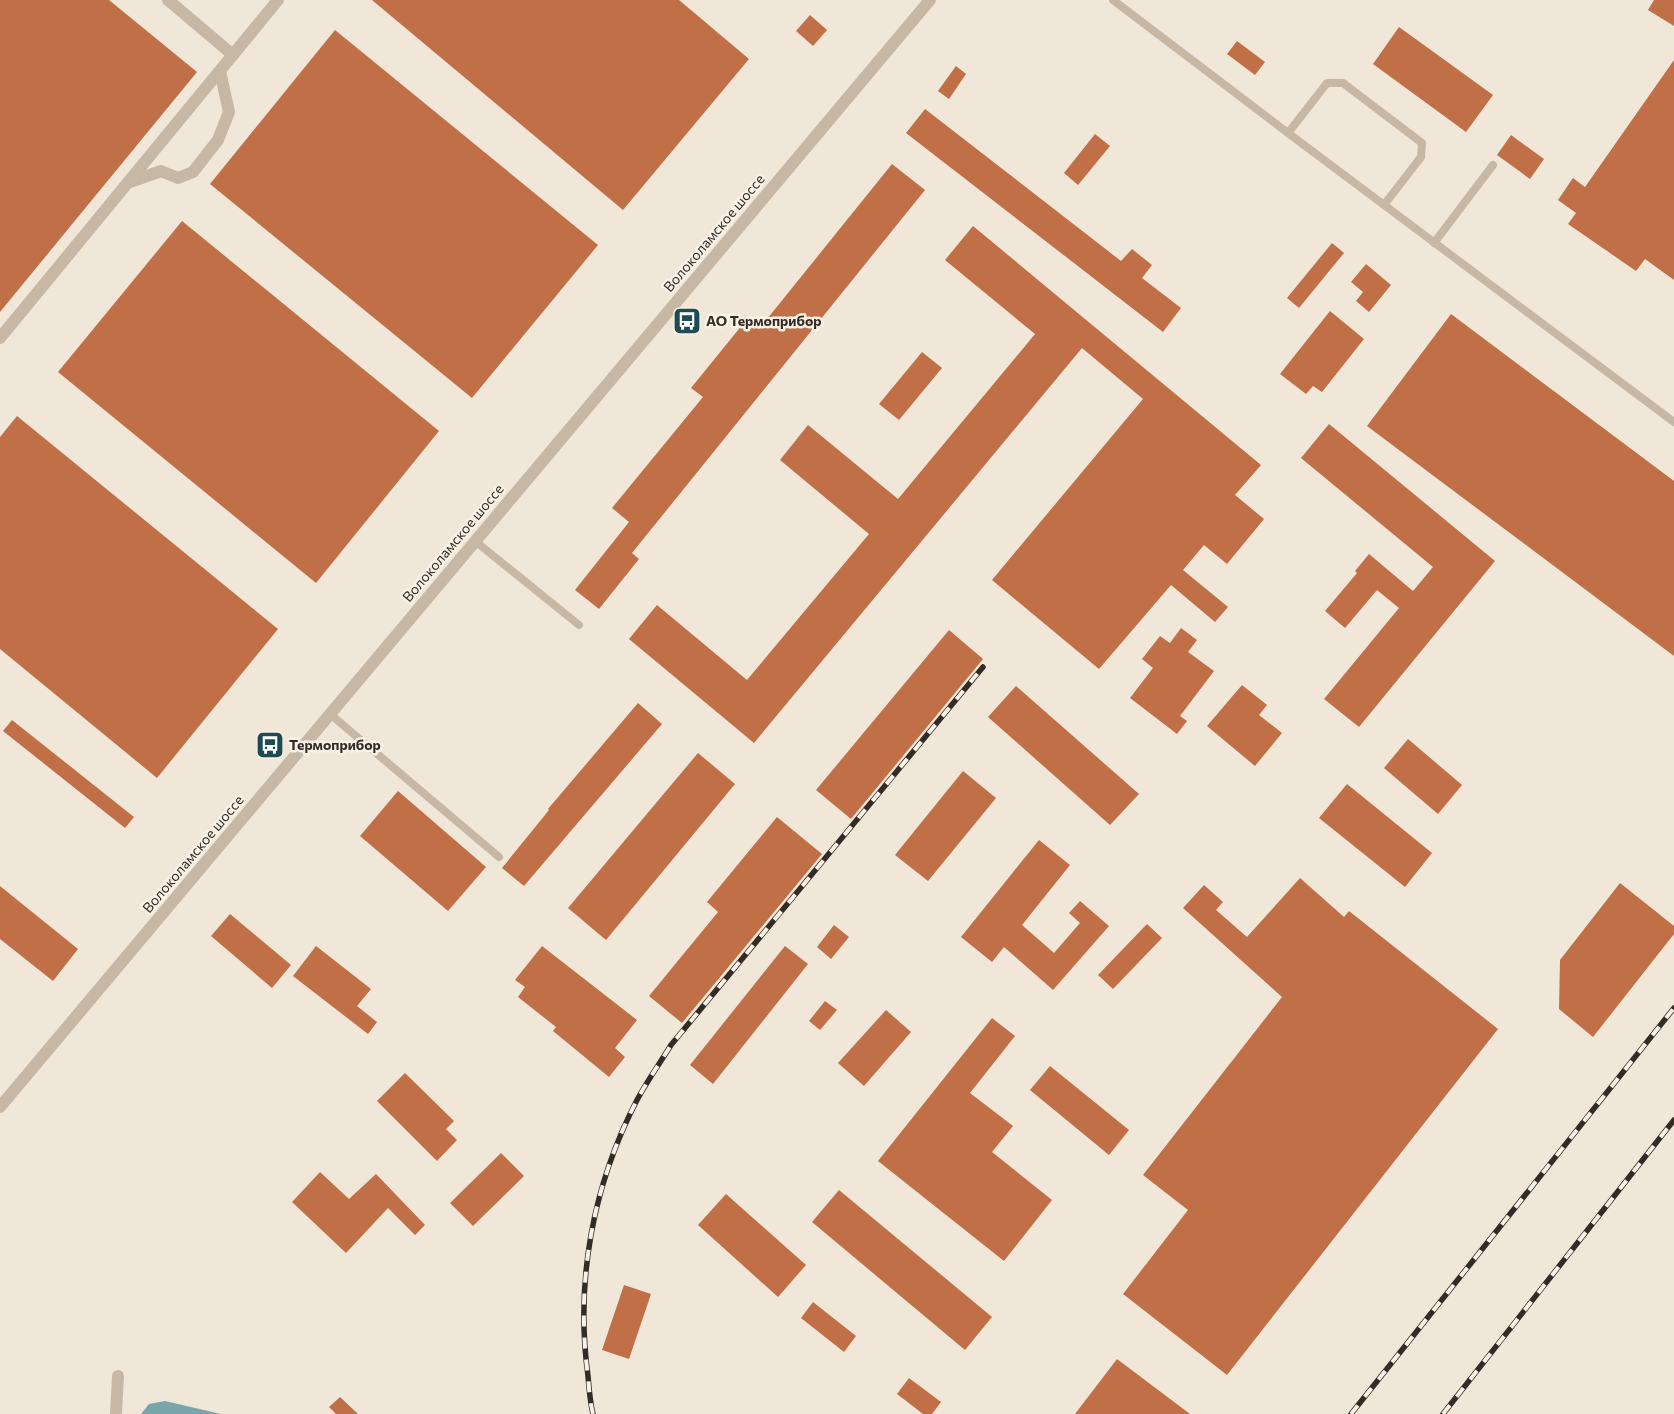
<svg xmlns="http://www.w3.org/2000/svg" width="1674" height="1414" viewBox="0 0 1674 1414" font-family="Commissioner,sans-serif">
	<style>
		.water { fill: #79a5ab }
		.building { fill: #c06f46 }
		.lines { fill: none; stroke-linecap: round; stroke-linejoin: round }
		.service { stroke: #c7b8a6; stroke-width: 8 }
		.minor { stroke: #c7b8a6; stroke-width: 12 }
		.tertiary { stroke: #c7b8a6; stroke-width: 12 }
		.rail-casing { stroke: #332c26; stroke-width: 5.5 }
		.rail { stroke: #f8f1e5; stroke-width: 4; stroke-dasharray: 11; stroke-linecap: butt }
		.labels { text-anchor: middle; stroke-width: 5; stroke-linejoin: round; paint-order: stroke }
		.street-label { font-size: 14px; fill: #332c26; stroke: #f8f1e5 }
		.poi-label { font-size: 14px; font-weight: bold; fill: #332c26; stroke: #f8f1e5; text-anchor: start }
	</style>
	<rect width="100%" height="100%" fill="#f0e7d9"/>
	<polygon class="water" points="165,1401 221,1414 141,1414 149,1404"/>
	<g class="building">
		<polygon points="0,0 109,0 197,72 0,312"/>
		<polygon points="372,0 679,0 749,59 623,210"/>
		<polygon points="1654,0 1674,0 1674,26 1648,10"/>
		<polygon points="810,15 827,30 813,46 796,31"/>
		<polygon points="1399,27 1493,95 1466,132 1373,64"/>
		<polygon points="335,30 598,245 472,398 210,184"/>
		<polygon points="1237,41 1265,62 1255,75 1227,54"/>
		<polygon points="1674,60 1674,280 1645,259 1636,271 1568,224 1576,213 1558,200 1573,178 1585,187"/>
		<polygon points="956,66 966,74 949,99 938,91"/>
		<polygon points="925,109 1121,261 1132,249 1152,265 1142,278 1181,308 1163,332 906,133"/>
		<polygon points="1095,134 1110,146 1078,185 1064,173"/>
		<polygon points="1511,135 1544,159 1530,179 1497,155"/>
		<polygon points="892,164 925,190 632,553 639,559 599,609 575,590 629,522 612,508 703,397 691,388 747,319 759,329"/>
		<polygon points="182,221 439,431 316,583 58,372"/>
		<polygon points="973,226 1261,465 1235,495 1264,519 1227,564 1204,545 1183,570 1228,607 1215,622 1171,585 1099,669 992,580 1143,399 1082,348 754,743 629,639 657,605 747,680 869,534 780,460 808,425 898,499 1035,334 945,260"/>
		<polygon points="1332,243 1344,253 1299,308 1287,298"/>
		<polygon points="1366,264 1391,285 1369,312 1356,301 1363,292 1351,282"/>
		<polygon points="1330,311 1364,339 1322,392 1313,386 1306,394 1280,374"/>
		<polygon points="1451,314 1674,481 1674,656 1367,426"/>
		<polygon points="922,352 942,368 899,420 879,404"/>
		<polygon points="17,416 278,629 157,778 0,649 0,437"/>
		<polygon points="1329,424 1495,561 1359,727 1324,699 1399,608 1377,590 1345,628 1325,611 1357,573 1355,571 1369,554 1413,591 1433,567 1301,458"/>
		<polygon points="1181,628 1197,640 1188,652 1214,671 1180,716 1187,721 1177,734 1130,698 1153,668 1142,659 1160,636 1170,643"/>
		<polygon points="949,630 983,659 851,819 816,790"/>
		<polygon points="1242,685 1267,705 1259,715 1282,733 1255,766 1207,726"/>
		<polygon points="1016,686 1139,794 1110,825 988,717"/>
		<polygon points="638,703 662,724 524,886 502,868 549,810 548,809"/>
		<polygon points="12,720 134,817 125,828 3,731"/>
		<polygon points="1408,739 1462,785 1438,814 1384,768"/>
		<polygon points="698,753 735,784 606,940 568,908"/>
		<polygon points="963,771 996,798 928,881 895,855"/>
		<polygon points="1347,784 1432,853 1405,887 1319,818"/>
		<polygon points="398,791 486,867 448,911 360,836"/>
		<polygon points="777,817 822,854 682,1023 649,996 718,912 707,902"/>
		<polygon points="1039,840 1070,865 1022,925 1054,953 1080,923 1069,913 1080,901 1109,926 1053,990 1004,947 992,962 961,937"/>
		<polygon points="1300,878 1344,917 1349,911 1498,1029 1227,1375 1123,1294 1188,1210 1143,1175 1282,997 1183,908 1204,885 1223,902 1216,910 1247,937"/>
		<polygon points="1620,883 1674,926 1674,934 1593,1037 1559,1009 1560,960"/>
		<polygon points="0,886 78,949 53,981 0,939"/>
		<polygon points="230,914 291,965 272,988 211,936"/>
		<polygon points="1147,924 1162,938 1113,989 1098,975"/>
		<polygon points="834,925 849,937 831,959 817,947"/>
		<polygon points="316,946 371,989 357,1006 377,1022 368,1034 293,976"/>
		<polygon points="542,946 637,1020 615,1048 625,1057 609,1077 553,1031 556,1027 518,997 525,987 515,980"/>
		<polygon points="785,946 808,964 713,1084 690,1065"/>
		<polygon points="825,1001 837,1010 820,1030 809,1021"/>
		<polygon points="886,1010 911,1032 864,1086 838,1063"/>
		<polygon points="992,1018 1015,1036 970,1093 1013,1126 992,1152 1052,1200 1004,1261 878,1161"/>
		<polygon points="1050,1066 1129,1130 1109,1155 1030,1090"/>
		<polygon points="405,1073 454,1121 446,1129 457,1140 437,1161 377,1101"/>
		<polygon points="501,1153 524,1176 473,1226 450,1203"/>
		<polygon points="320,1172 349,1199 376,1174 425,1225 415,1235 388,1208 346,1253 292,1202"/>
		<polygon points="839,1190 992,1317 965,1350 812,1222"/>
		<polygon points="726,1194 806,1265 778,1297 698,1225"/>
		<polygon points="624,1285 651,1294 629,1359 602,1350"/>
		<polygon points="813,1302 856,1336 844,1352 801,1318"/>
		<polygon points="1117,1359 1190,1414 1075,1414"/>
		<polygon points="909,1378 941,1402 932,1414 923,1414 897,1394"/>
		<polygon points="340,1397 358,1414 336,1414 329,1407"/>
	</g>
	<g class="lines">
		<g class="service">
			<polyline points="1113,0 1288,133 1674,422"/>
			<polyline points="1288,133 1327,83 1343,83 1422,143 1421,157 1384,205"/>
			<polyline points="1434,243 1493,165"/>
			<polyline points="475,541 579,625"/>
			<polyline points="330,714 499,857"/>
		</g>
		<g class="minor">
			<polyline points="168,0 233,55"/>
			<polyline points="130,182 161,171 178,178 193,172 218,140 229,112 220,71"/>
			<polyline points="0,338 278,0"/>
			<polyline points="116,1414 118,1376"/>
		</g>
		<polyline class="tertiary" points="0,1107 930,0"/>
		<defs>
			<g id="rail">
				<path d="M593,1414C590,1402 589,1389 588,1376C575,1281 593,1185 637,1100C647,1081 660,1063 671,1045L983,667"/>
				<polyline points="1351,1414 1674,1008"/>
				<polyline points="1443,1414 1674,1120"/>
			</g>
		</defs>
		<use href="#rail" class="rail-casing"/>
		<use href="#rail" class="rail"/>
	</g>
	<defs>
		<symbol id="bus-square" viewBox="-11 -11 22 22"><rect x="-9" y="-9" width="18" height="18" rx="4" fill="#1e4b53" stroke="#f8f1e5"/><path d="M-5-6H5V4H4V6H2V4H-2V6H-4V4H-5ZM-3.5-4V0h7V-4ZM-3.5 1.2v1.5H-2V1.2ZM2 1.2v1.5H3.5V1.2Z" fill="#fff"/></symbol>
	</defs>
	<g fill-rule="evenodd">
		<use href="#bus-square" x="671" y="305" width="32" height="32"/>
		<use href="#bus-square" x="254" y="729" width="32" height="32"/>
	</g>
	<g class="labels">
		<g class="street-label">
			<text transform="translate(714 233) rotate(-50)" y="5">Волоколамское шоссе</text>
			<text transform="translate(453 543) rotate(-50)" y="5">Волоколамское шоссе</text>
			<text transform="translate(193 854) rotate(-50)" y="5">Волоколамское шоссе</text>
		</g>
		<g class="poi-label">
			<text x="706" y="326">АО Термоприбор</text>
			<text x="289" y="750">Термоприбор</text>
		</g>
	</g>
</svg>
